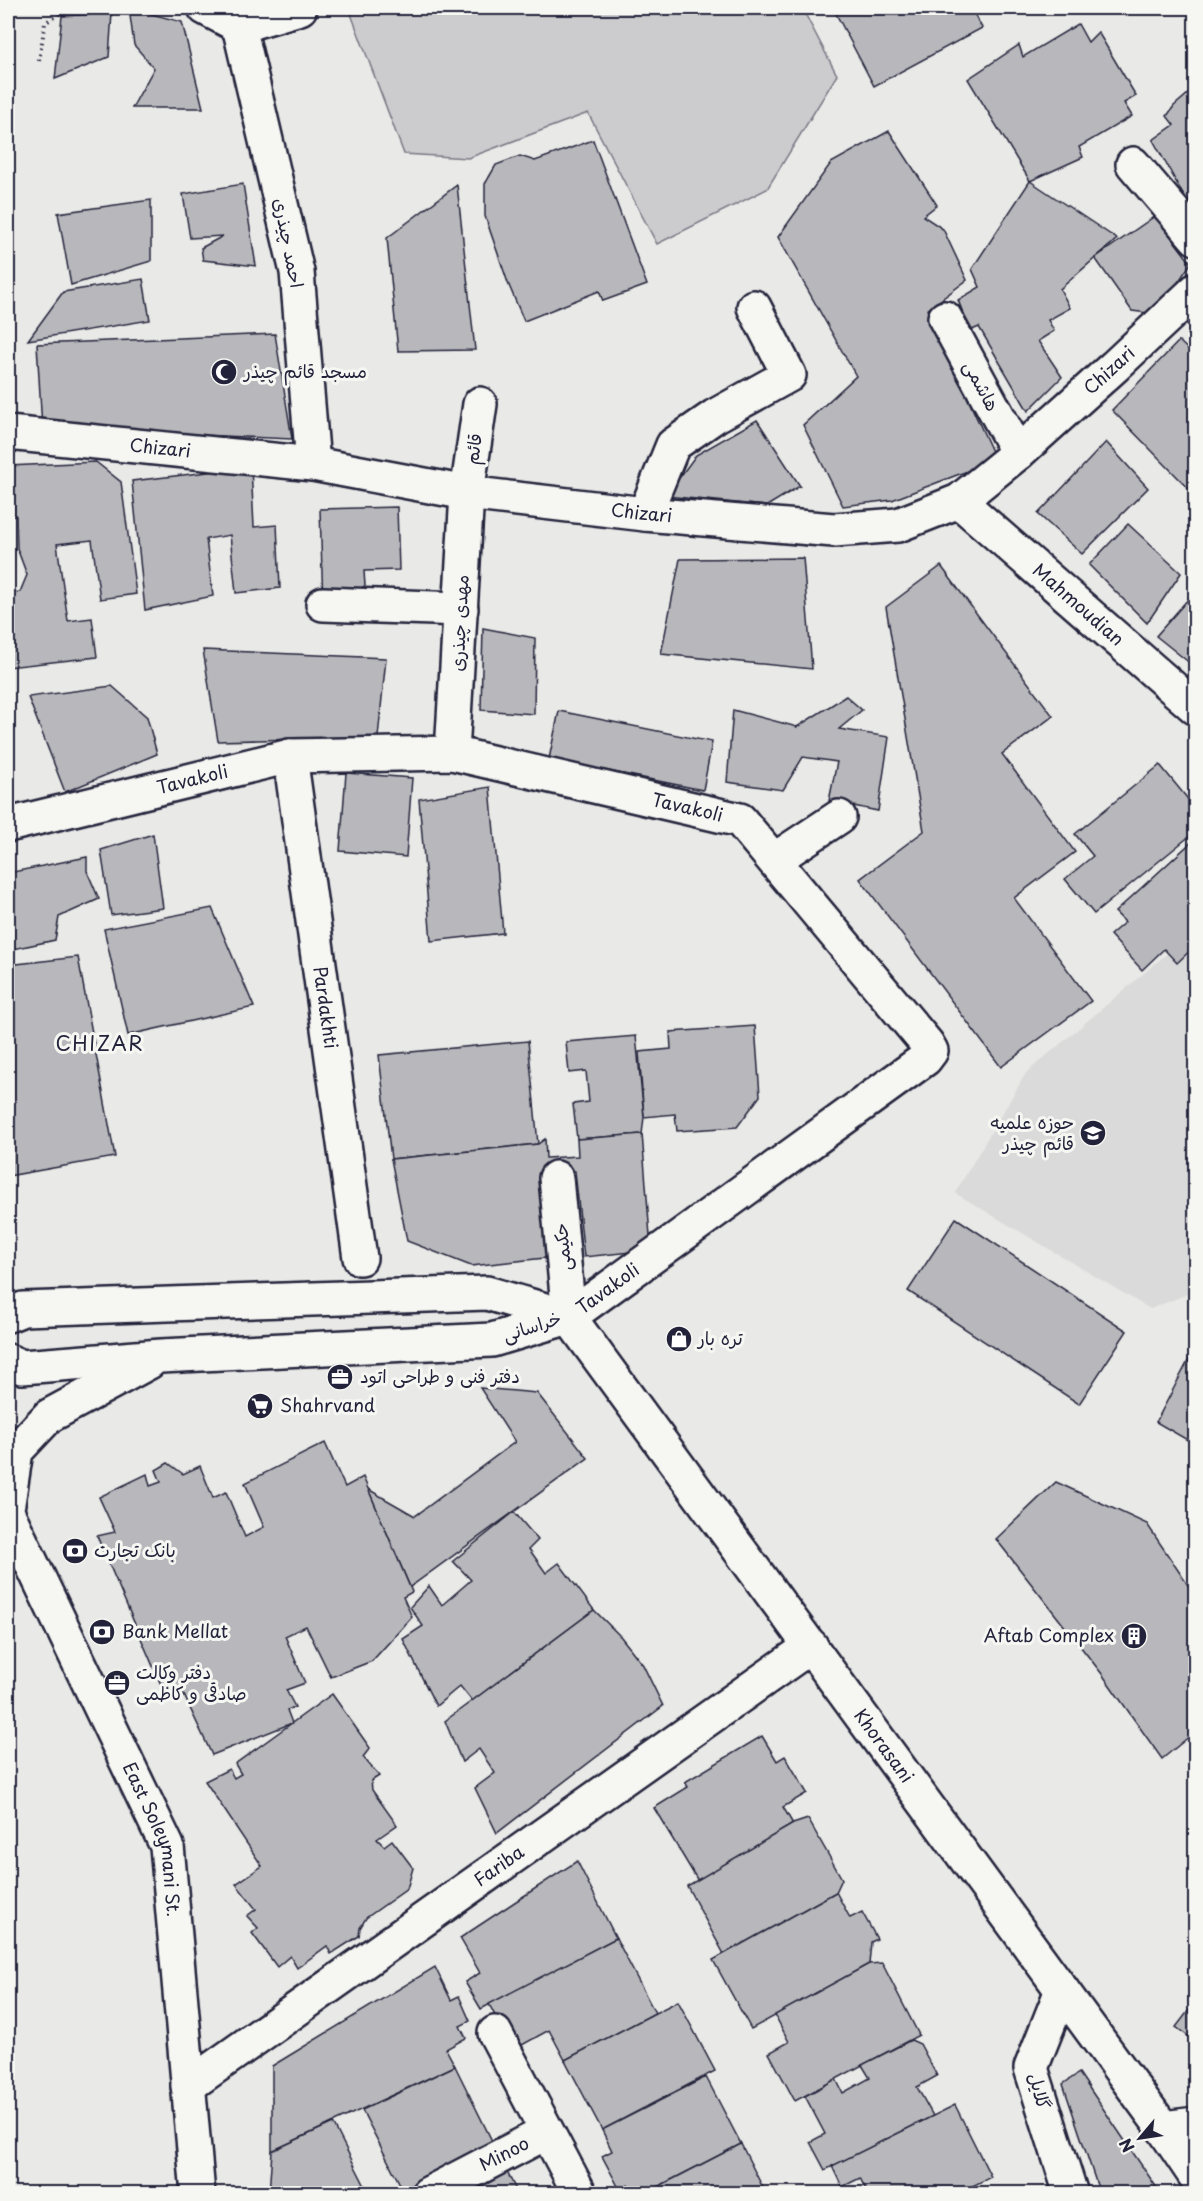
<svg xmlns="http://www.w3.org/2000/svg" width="1203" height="2201" viewBox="0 0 1203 2201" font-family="'Playpen Sans','Playpen Sans Arabic',sans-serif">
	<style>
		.built { fill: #dadada }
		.green { fill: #ccccce; stroke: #777784; stroke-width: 1.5 }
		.building { fill: #b8b8bc; stroke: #22223b; stroke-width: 1.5 }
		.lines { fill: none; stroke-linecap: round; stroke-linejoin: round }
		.minor-casing { stroke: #22223b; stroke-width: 38 }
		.path { stroke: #22223b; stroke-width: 4; stroke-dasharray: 1.5 4.5; stroke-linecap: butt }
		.minor { stroke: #f6f6f2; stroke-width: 33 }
		.labels { text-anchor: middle; stroke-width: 6; stroke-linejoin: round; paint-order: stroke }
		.street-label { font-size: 18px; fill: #22223b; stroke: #f6f6f2 }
		.poi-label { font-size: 18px; fill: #22223b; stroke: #f6f6f2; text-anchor: start }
		.neighbourhood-label { font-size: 20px; letter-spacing: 1.5px; fill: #22223b; stroke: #f6f6f2 }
	</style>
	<rect width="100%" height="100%" fill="#e9e9e7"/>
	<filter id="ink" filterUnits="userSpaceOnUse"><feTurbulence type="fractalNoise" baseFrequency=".0167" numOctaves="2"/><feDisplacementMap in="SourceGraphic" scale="12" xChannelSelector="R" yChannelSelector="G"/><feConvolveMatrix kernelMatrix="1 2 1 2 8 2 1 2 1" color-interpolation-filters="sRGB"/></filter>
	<g filter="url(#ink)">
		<polygon class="built" points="1195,930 1195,1291 1150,1309 955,1193 1026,1073"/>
		<polygon class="green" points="369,8 802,8 837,75 767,189 657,244 588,113 468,158 404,154 351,14"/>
		<g class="building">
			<polygon points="129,8 182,22 203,108 132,108 154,68 134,45"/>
			<polygon points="833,8 971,8 982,28 874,86"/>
			<polygon points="112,13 109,57 55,79 62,16"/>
			<polygon points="1078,24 1088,42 1098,32 1136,96 1124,103 1132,116 1079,147 1083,157 1030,181 968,79 1019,45 1023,57"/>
			<polygon points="1196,87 1196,218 1153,140 1174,125 1167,116 1174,106"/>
			<polygon points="889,131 937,205 923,216 943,229 967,280 927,310 996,460 892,500 843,506 803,425 856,376 778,237 831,163"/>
			<polygon points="593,140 647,285 603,301 599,291 524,321 508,283 485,216 485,184 496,165 520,156 535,161"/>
			<polygon points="1030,181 1117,239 1060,289 1070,308 1048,320 1054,331 1038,341 1062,377 1028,411 979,327 970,331 958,300 980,287 972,269"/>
			<polygon points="243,184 256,266 203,260 201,248 223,236 190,238 183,194"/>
			<polygon points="457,185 475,350 398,351 387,238"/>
			<polygon points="151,200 151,261 71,285 58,213"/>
			<polygon points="1155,216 1191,263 1163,305 1148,313 1132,311 1095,258"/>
			<polygon points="143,279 150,320 28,340 63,292"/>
			<polygon points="275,334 292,439 42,428 37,344"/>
			<polygon points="1179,341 1196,357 1196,496 1112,410"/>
			<polygon points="757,420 800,486 767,506 666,496 696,455"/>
			<polygon points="1106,442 1148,488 1082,554 1038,514"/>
			<polygon points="96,462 121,482 136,594 100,599 92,540 57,544 68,621 92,618 97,657 8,667 8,593 20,592 27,575 17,548 16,516 8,517 8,466"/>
			<polygon points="251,467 254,527 277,525 280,588 236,593 230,535 206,539 213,596 145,610 132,481"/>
			<polygon points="397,507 399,570 364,571 365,586 323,604 320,509"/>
			<polygon points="1128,524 1181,573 1147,623 1089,565"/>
			<polygon points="803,558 812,669 661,654 680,559"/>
			<polygon points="941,566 1053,716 1002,754 1075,852 1014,898 1091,1001 1001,1067 860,879 924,831 886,607"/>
			<polygon points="1196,590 1196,668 1156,636"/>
			<polygon points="483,628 535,638 534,714 481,710"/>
			<polygon points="203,650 386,658 378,737 218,741"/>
			<polygon points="112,686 147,717 157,754 65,792 28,697"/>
			<polygon points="846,696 862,710 839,729 889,737 878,811 829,801 837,762 803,757 783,790 727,782 733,710 797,727"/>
			<polygon points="559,711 712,742 703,790 549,759"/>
			<polygon points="1160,765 1196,809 1196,831 1094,914 1065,879 1093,856 1075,834"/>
			<polygon points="346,773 412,778 406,857 340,851"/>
			<polygon points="490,787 503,933 431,941 419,799"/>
			<polygon points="153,834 163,908 111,915 101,850"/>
			<polygon points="1196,838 1196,945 1177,963 1164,949 1142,970 1110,935 1125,922 1115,912"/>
			<polygon points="87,857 87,871 99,899 59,917 55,940 8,950 8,873"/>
			<polygon points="212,908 254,1007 128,1035 104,929"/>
			<polygon points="78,957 115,1157 8,1176 8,965"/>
			<polygon points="755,1026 760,1096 737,1127 677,1131 675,1114 644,1117 639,1052 671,1049 670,1032"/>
			<polygon points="636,1036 644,1117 642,1134 577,1139 573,1104 589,1102 586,1071 569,1073 566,1042"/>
			<polygon points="528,1041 538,1144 391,1159 379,1055"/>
			<polygon points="642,1134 650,1236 631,1252 584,1257 575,1171 553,1173 563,1256 471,1266 407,1241 391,1159 538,1144 545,1139 546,1158 578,1156 577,1139"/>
			<polygon points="956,1218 1127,1331 1079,1404 908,1291"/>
			<polygon points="1196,1346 1196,1445 1156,1422"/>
			<polygon points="480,1388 537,1393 588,1458 410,1587 368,1489 415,1516 515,1442"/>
			<polygon points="325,1443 345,1487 363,1477 412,1592 403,1597 412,1617 372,1661 331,1677 306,1626 285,1636 305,1683 286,1690 295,1707 287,1710 292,1723 212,1755 181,1689 165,1694 97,1536 115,1532 99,1497 147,1474 150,1486 161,1482 156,1470 168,1463 183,1474 200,1466 213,1498 226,1492 245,1537 264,1527 245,1483"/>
			<polygon points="1056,1482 1147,1524 1196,1597 1196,1731 1162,1759 1102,1674 996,1539"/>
			<polygon points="514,1512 538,1540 529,1549 546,1573 559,1563 594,1610 472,1701 460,1686 436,1706 403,1639 423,1626 410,1607 429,1586 442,1605 471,1580 453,1561"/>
			<polygon points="594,1610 621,1637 643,1665 663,1706 497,1833 475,1788 495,1773 479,1749 462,1762 445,1721"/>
			<polygon points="332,1694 370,1748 363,1757 379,1776 371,1781 372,1790 397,1825 377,1839 384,1846 392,1840 413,1868 407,1889 366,1918 360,1928 359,1936 331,1954 327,1946 297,1968 290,1956 277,1967 252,1933 258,1928 247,1916 256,1909 236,1884 262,1866 205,1781 229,1769 234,1778 241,1774 235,1764"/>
			<polygon points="762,1736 777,1761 785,1756 807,1793 783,1807 793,1824 698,1881 654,1808 688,1787 685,1782"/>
			<polygon points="808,1819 842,1879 836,1892 724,1954 687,1886 793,1824"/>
			<polygon points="577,1861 616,1938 481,2009 465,1982 480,1973 460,1938"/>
			<polygon points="836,1892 850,1918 862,1912 877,1939 871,1942 869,1964 751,2029 713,1960"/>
			<polygon points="616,1938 655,2013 565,2060 549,2030 513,2050 489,2004"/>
			<polygon points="882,1963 919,2035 795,2101 769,2053 789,2042 775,2015 869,1964"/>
			<polygon points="435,1967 451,2000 459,1996 470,2021 460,2026 466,2038 446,2049 455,2066 272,2151 272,2066"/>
			<polygon points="678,2001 715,2071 602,2130 565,2060"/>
			<polygon points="1196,2001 1196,2042 1176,2027"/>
			<polygon points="911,2040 920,2044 937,2076 917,2087 933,2116 825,2170 810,2142 825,2134 805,2096 836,2079 843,2093 870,2078 862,2065"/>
			<polygon points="455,2066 496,2149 408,2194 405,2194 362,2110"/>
			<polygon points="1079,2073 1161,2194 1100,2194 1063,2084"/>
			<polygon points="706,2077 741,2144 644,2194 632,2194 628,2185 620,2190 602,2156 612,2151 602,2130"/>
			<polygon points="955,2105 991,2177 956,2194 868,2194 860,2178 842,2187 832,2166"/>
			<polygon points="333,2123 369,2194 269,2194 272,2151"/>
			<polygon points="741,2144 766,2194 644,2194"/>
			<polygon points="507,2172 518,2194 469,2194"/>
		</g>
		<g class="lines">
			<defs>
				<g id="minor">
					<polyline points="205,8 239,26"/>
					<polyline points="239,26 297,272 313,464"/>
					<polyline points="239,26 300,8"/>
					<polyline points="1133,164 1196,238"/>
					<polyline points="945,318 1018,453"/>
					<path id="s1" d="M8,433L313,464L467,493L645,514L834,530L898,525L959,501L1018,453L1115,366L1196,290"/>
					<path id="s2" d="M959,501L1196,708"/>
					<polyline points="645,514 673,445 715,416 789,375 754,307"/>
					<polyline points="323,604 461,609"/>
					<polyline points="452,753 467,493 480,404"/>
					<path id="s3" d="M290,756L360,1258"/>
					<path id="s4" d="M8,825L290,756L452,753L740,820L927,1044L931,1051L925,1059L569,1317L492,1340L161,1356L22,1367L8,1361"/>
					<polyline points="774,860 839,817"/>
					<polyline points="556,1178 569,1317"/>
					<path id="s5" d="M8,1315L23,1309L487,1293L569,1317L1163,2128L1196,2177"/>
					<polyline points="8,1503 16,1451 49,1416 149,1362"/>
					<path id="s6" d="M8,1514L167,1846L198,2194"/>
					<polyline points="1062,1990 1031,2068 1071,2194"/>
					<polyline points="495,2033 580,2194"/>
					<path id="s7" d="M188,2086L811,1646"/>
					<polyline points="1163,2128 1196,2124"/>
					<path id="s8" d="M428,2194L547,2132"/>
				</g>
			</defs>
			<use href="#minor" class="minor-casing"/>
			<polyline class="path" points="39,61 45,23 67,8"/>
			<use href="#minor" class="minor"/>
		</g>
	</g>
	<defs>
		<symbol id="mosque-disc" viewBox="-11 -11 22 22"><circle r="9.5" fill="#22223b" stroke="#f6f6f2"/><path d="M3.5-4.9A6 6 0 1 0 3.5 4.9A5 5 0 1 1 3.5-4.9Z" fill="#fff"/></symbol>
		<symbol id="university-disc" viewBox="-11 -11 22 22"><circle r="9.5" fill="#22223b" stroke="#f6f6f2"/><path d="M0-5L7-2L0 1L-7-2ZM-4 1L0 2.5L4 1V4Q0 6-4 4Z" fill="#fff"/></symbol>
		<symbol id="shop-disc" viewBox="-11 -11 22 22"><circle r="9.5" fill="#22223b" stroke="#f6f6f2"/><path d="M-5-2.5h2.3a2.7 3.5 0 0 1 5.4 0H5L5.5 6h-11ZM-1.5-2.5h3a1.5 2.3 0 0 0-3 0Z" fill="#fff"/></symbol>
		<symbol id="office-disc" viewBox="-11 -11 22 22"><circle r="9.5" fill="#22223b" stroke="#f6f6f2"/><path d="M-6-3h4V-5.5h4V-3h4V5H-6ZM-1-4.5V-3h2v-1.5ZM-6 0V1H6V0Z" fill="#fff"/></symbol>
		<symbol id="supermarket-disc" viewBox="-11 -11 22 22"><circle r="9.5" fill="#22223b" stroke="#f6f6f2"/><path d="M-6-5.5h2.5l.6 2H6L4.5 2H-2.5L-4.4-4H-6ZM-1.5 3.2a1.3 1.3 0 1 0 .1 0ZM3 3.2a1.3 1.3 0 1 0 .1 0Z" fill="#fff"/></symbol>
		<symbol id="bank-disc" viewBox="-11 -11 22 22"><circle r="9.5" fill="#22223b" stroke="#f6f6f2"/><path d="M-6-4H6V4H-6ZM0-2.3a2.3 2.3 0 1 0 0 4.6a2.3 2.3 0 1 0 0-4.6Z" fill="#fff"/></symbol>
		<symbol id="building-disc" viewBox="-11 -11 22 22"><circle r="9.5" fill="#22223b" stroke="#f6f6f2"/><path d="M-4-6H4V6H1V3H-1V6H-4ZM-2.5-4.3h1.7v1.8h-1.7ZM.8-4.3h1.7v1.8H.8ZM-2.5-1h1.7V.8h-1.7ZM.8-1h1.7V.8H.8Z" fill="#fff"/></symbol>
	</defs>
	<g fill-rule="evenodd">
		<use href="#mosque-disc" x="209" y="357" width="30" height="30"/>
		<use href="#university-disc" x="1078" y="1118" width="30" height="30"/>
		<use href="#shop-disc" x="664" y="1324" width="30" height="30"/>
		<use href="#office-disc" x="325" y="1362" width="30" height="30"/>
		<use href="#supermarket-disc" x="245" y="1391" width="30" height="30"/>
		<use href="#bank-disc" x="60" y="1536" width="30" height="30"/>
		<use href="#bank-disc" x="87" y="1617" width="30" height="30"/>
		<use href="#building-disc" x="1119" y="1621" width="30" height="30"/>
		<use href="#office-disc" x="102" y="1668" width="30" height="30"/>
	</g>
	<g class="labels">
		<g class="street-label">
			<text transform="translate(288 243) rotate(79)" y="6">احمد چیذری</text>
			<text dy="6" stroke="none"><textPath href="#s1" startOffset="1161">Chizari</textPath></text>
			<text transform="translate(981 386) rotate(62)" y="6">هاشمی</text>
			<text dy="6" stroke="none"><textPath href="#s1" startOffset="153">Chizari</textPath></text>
			<text transform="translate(474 449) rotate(-82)" y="6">قائم</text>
			<text dy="6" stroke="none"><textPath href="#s1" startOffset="639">Chizari</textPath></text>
			<text dy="6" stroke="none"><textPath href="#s2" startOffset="158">Mahmoudian</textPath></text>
			<text transform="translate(460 623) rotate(-87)" y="6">مهدی چیذری</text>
			<text dy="6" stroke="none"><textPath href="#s4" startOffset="190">Tavakoli</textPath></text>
			<text dy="6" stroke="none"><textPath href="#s4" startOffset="694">Tavakoli</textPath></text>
			<text dy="6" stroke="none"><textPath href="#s3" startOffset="254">Pardakhti</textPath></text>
			<text transform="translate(563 1247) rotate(-95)" y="6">حکیمی</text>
			<text transform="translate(608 1289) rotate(-36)" y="6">Tavakoli</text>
			<text transform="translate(532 1327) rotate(-18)" y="6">خراسانی</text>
			<text dy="6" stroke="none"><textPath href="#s5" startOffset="1098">Khorasani</textPath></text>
			<text dy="6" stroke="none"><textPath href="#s6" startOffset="358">East Soleymani St.</textPath></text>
			<text dy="6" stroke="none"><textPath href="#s7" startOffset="381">Fariba</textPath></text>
			<text transform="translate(1039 2091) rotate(75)" y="6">گلایل</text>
			<text dy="6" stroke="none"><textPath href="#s8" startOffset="86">Minoo</textPath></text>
		</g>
		<g class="poi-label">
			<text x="244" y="378">مسجد قائم چیذر</text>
			<text x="1074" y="1129" text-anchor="end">حوزه علمیه<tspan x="1074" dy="21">قائم چیذر</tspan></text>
			<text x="698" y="1345">تره بار</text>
			<text x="360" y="1383">دفتر فنی و طراحی اتود</text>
			<text x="280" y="1412">Shahrvand</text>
			<text x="94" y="1557">بانک تجارت</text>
			<text x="122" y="1638">Bank Mellat</text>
			<text x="1114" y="1642" text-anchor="end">Aftab Complex</text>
			<text x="136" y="1679">دفتر وکالت<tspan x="136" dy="21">صادقی و کاظمی</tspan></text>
		</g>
		<g class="neighbourhood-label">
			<text x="100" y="1051">CHIZAR</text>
		</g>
	</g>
	<rect width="1203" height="2201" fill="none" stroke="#f6f6f2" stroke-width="30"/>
	<rect x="15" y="15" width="1173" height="2171" fill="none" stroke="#22223b" stroke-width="2" filter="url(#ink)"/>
	<g transform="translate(1140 2138) rotate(241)" stroke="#f6f6f2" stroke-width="4.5" paint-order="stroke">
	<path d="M0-4.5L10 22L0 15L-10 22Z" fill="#22223b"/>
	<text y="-9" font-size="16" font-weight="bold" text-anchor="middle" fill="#22223b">N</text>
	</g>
</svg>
